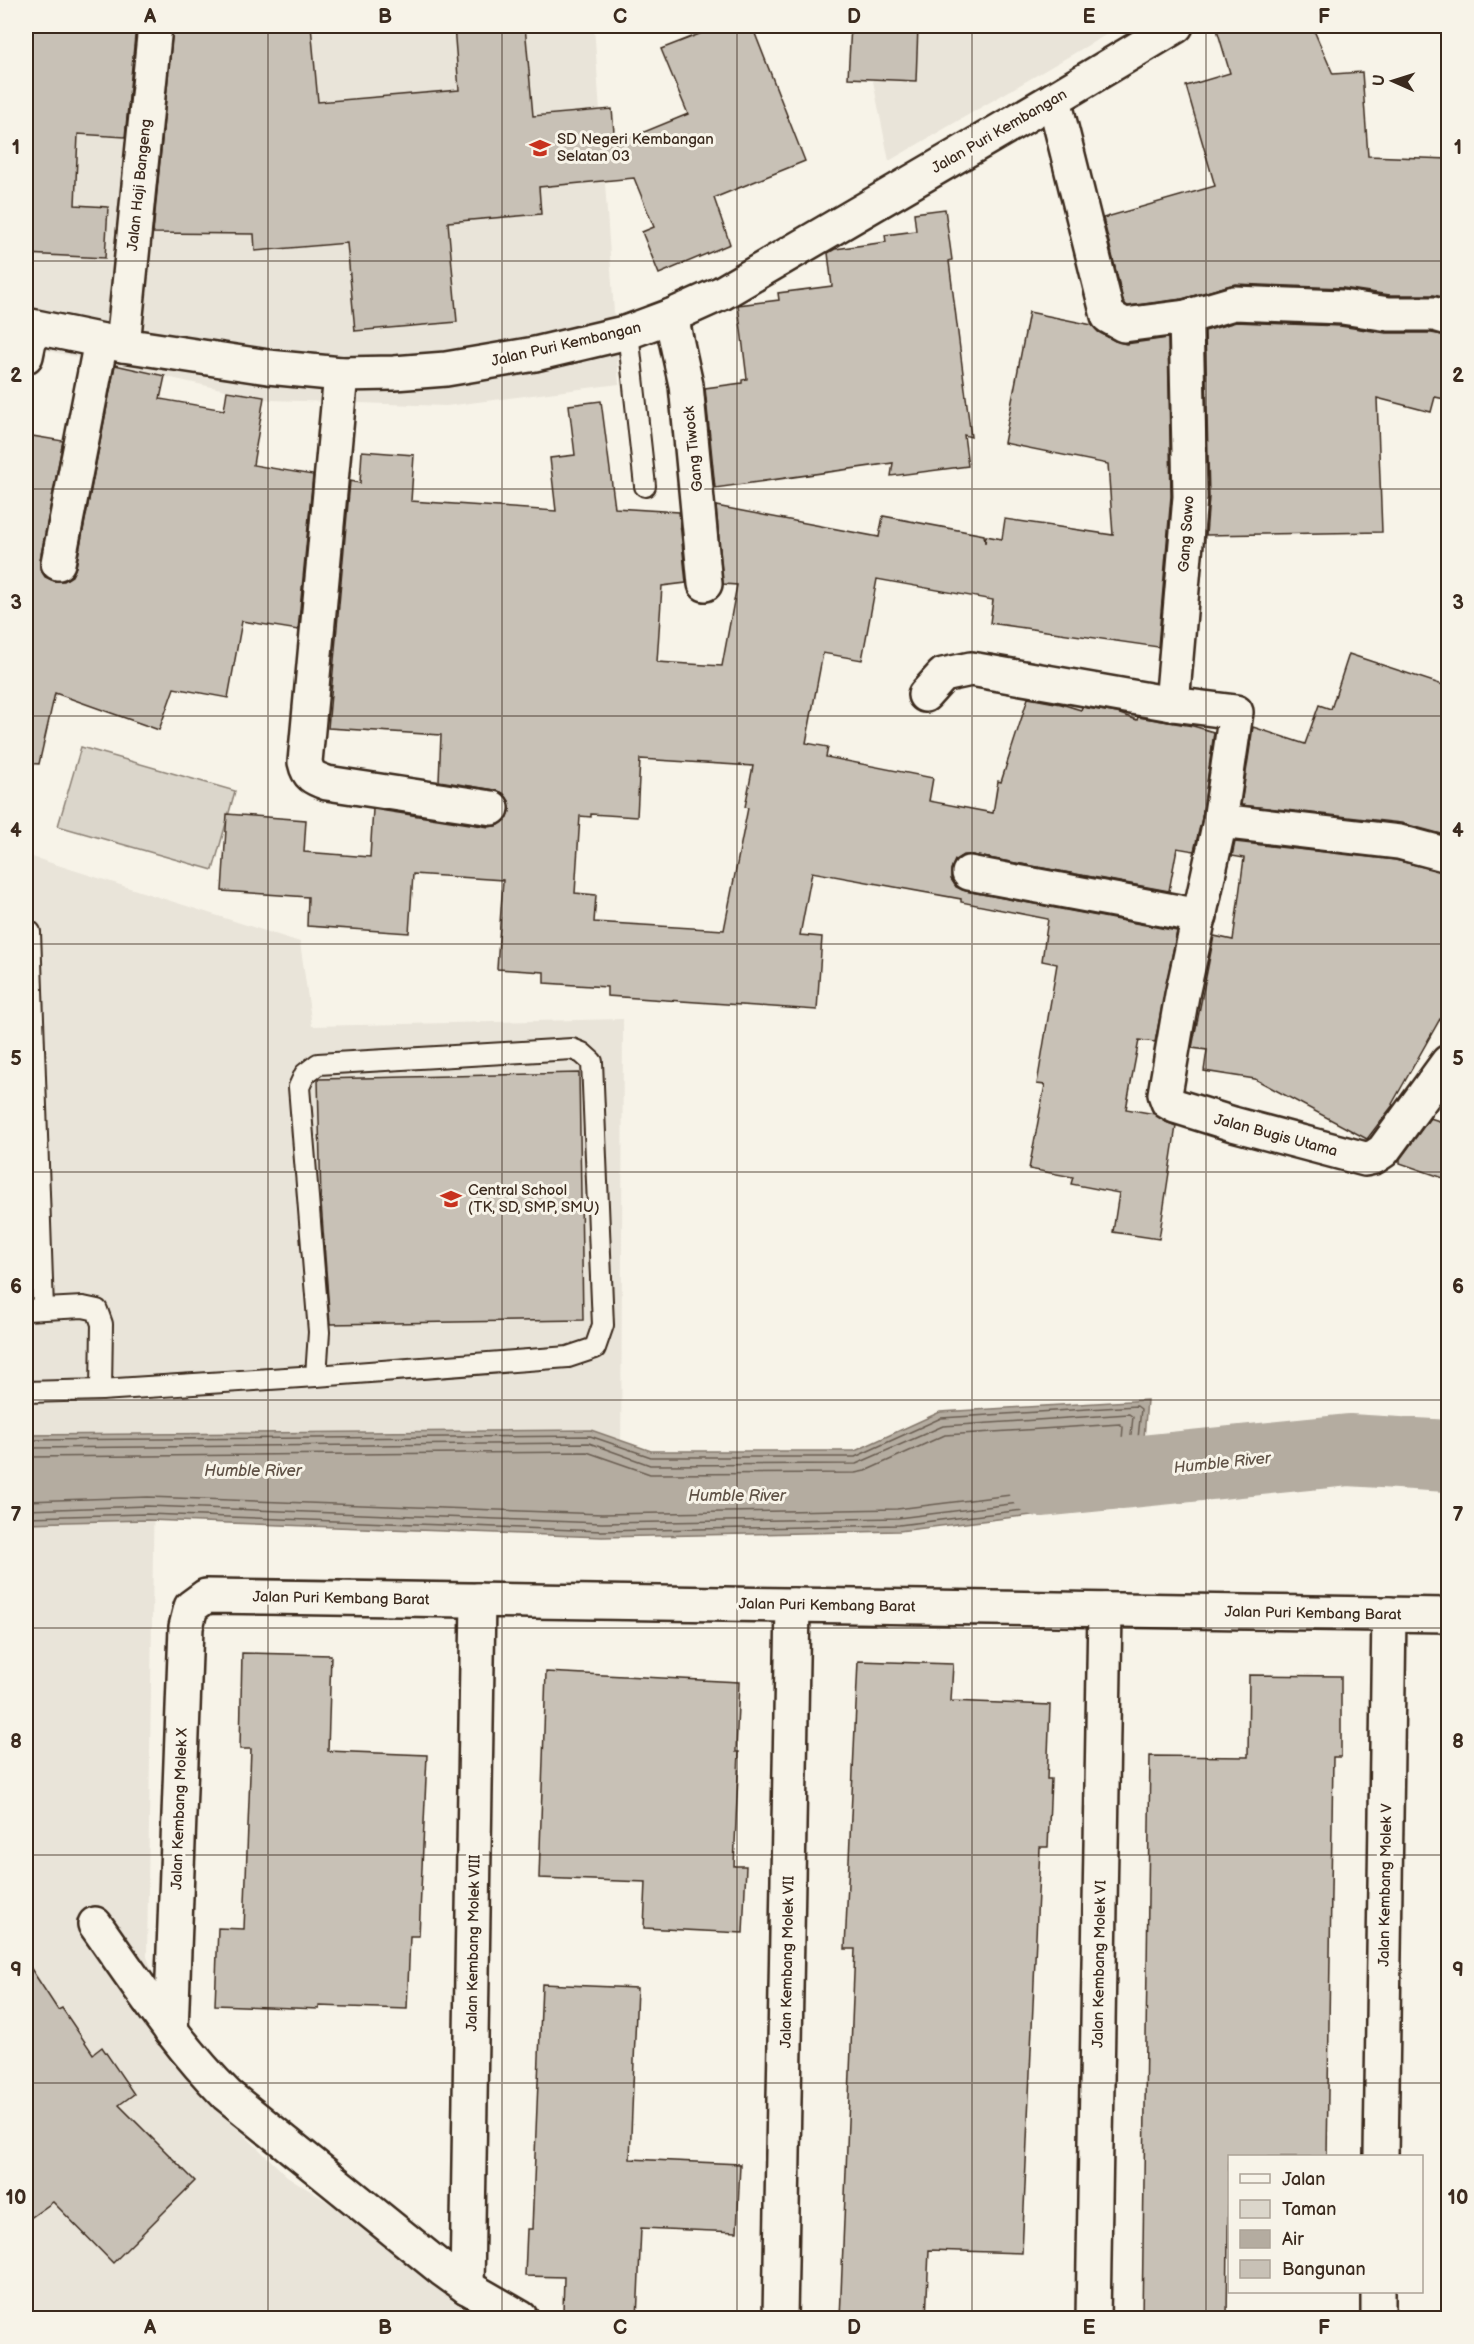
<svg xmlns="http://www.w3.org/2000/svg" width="1474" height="2344" viewBox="0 0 1474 2344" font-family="'Balsamiq Sans',sans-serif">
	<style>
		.built { fill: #e9e4d9 }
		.green { fill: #dbd6cb; stroke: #8b8074; stroke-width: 1.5 }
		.water { fill: #b4aca0; stroke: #84786c; stroke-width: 1.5 }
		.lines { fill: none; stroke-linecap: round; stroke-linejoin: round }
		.shore { stroke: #6b5e52; stroke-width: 1.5 }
		.river { stroke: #b4aca0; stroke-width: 72 }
		.building { fill: #c8c1b6; stroke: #3b2a1e; stroke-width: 1.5; fill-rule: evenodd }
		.service-casing { stroke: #3b2a1e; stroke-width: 24 }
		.minor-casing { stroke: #3b2a1e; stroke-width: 38 }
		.secondary-casing { stroke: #3b2a1e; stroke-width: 38 }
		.service { stroke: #f7f3e8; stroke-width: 20 }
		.minor { stroke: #f7f3e8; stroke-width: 33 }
		.secondary { stroke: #f7f3e8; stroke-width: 33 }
		.grid { fill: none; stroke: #3b2a1e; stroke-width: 1.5; stroke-opacity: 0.55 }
		.labels { text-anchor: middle; stroke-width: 6; stroke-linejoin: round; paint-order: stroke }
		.street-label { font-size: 15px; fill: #3b2a1e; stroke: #f7f3e8 }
		.poi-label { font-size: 15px; fill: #3b2a1e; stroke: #f7f3e8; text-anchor: start }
		.water-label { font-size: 16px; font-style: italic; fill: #5f5145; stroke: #f7f3e8 }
		.neatline { fill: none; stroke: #3b2a1e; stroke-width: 2 }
		.grid-label { font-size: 20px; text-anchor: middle; font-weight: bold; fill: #3b2a1e }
	</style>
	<rect width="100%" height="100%" fill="#f7f3e8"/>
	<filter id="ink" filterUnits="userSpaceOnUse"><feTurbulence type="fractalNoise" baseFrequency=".0167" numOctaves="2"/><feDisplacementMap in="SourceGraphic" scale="12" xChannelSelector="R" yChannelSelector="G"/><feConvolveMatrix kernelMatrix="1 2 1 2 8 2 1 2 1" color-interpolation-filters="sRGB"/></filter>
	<g filter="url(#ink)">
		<g class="built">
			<polygon points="118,26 594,26 619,384 446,406 271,400 26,346 26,61 111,72"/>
			<polygon points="862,26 1121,26 889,161"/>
			<polygon points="26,855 300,942 312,1026 623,1019 621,1481 154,1485 147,1957 197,2090 287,2176 509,2318 26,2318"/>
		</g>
		<polygon class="green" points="81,747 235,791 213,870 58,826"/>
		<polygon class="water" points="1147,1400 1139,1502 899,1531 602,1537 147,1520 26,1523 26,1435 591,1430 651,1451 855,1451 940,1412"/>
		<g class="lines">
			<g class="shore">
				<polyline points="26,1440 590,1436 651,1457 855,1457 941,1418 1137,1406 1141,1409 1132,1497 899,1525 602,1531 147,1514 26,1517"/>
				<polyline points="26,1448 589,1443 650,1465 856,1464 943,1426 1129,1414 1133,1417 1125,1490 898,1518 602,1523 147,1506 26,1510"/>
				<polyline points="26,1457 587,1452 650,1474 855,1473 865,1471 945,1435 1120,1424 1123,1427 1119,1479 1117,1482 897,1509 602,1514 148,1497 26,1501"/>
			</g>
			<polyline class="river" points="1042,1481 1349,1450 1448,1456"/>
		</g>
		<g class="building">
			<polygon points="32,26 136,26 125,137 78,134 75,205 108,207 105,258 26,254 26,119 27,119"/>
			<polygon points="173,26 311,26 318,102 459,90 454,26 525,26 533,116 612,109 615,144 688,114 661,49 720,26 752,26 805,161 714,198 730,244 659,274 642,232 654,227 634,178 539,187 541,214 448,222 457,322 355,331 347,243 255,251 254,234 153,233"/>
			<polygon points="851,26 918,26 916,81 848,78"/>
			<polygon points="1216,26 1312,26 1333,74 1362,72 1368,156 1449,159 1449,299 1434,295 1390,295 1343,288 1235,284 1182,299 1128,306 1124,304 1103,218 1215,186 1186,86 1230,73"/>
			<polygon points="945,209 952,260 949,261 971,437 964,435 968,466 891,476 893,463 715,488 705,388 742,383 742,380 747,379 738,305 779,300 778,293 832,286 828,253 835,249 886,242 885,235 916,231 914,213"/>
			<path d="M1029,312L1092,325L1098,332L1115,341L1126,344L1168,338L1171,496L1158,647L990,623L993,600L877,579L862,660L823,653L806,743L828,747L826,757L933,778L929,801L993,813L998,781L1001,782L1028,698L1061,704L1081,710L1082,707L1117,713L1137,720L1138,717L1193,726L1214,732L1202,818L1194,851L1177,848L1169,891L972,855H963L955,860L951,870V879L956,887L966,891L1177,931L1155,1042L1139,1040L1126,1109L1155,1114L1166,1122L1176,1126L1159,1239L1113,1232L1119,1193L1071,1184L1073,1177L1029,1169L1045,1085L1037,1084L1057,964L1042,961L1048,919L961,902V899L812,872L800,935L822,937L817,1010L607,996V987L544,983V972L497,969L503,880L413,874L409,933L307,926L308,897L222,891L227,814L306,820L304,852L370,857L373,809L489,827L499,825L507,819L510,811L509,801L503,793L495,790L439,781L441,735L328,728L350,481L360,483L362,451L414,455L411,501L556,511L550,458L575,455L569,405L601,401L615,508L679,512L686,583L662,586L657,662L722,666L737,585L723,584L716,506L879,537L883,516L984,535L985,543L986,536L1002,539L1005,519L1113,535L1108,464L1004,443ZM640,759L753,766L745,807L748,808L724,930L594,922L596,895L575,893L580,816L591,817V814L637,817Z"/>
			<polygon points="1236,322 1340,326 1386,333 1431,333 1449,336 1449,400 1435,397 1431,412 1377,398 1382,532 1206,535 1209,497 1205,331"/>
			<polygon points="115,365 165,376 160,399 224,410 227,391 264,397 253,465 313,475 298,630 242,621 228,698 174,688 159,730 55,693 39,764 26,763 26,435 63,441 40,560 40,569 45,577 54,581 64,581 72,576 76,567"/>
			<polygon points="1349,654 1449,687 1449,836 1401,823 1241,805 1253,727 1305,744 1319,705 1331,709"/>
			<polygon points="1235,842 1395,860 1449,873 1449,1003 1392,1104 1393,1105 1367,1139 1255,1079 1204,1071 1207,1050 1192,1048 1214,936 1233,940 1244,858 1232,856"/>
			<polygon points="579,1073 583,1320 330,1324 321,1203 318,1079"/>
			<polygon points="1430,1118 1449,1124 1449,1180 1400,1163 1400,1159"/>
			<polygon points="242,1653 331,1655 328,1751 427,1755 419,1936 410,1936 407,2009 319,2006 319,2009 215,2005 218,1928 244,1929 251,1749 240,1749"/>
			<polygon points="858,1661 953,1664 951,1701 1050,1705 1047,1779 1051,1779 1048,1847 1040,1847 1022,2253 929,2250 926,2319 840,2319 855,1949 845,1949"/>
			<polygon points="546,1672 739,1682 736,1752 739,1752 734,1866 746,1866 743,1933 644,1928 646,1882 539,1878"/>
			<polygon points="1249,1675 1341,1676 1341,1757 1333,1757 1327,2157 1229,2157 1227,2319 1142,2319 1150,1756 1248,1757"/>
			<polygon points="26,1961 58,2010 62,2008 93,2054 102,2047 134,2094 119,2105 195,2181 113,2263 53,2202 26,2221"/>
			<polygon points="542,1984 637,1988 630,2159 740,2164 737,2232 641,2228 637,2319 590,2319 590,2313 563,2312 564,2277 525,2276 527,2229 532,2229"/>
		</g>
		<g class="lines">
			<defs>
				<g id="service">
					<polyline points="628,332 645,486"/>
					<polyline points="30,932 43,1309"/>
					<polyline points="26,1310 83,1307 97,1310 102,1324 101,1390"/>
					<polyline points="26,1392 101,1390 316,1376 319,1332 299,1087 305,1074 318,1064 572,1049 582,1053 592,1062 603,1325 595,1348 568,1357 316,1376"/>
				</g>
				<g id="minor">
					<polyline points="1054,99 1108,316 1124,325 1186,317 1190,497 1172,704 1236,712 1220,821 1182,995 1165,1094 1168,1102 1175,1106 1233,1124 1365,1159 1374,1157 1383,1151 1448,1062"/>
					<polyline points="671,316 686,385 705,584"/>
					<polyline points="1186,317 1234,303 1342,307 1389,314 1434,314 1448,318"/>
					<polyline points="123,345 155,26"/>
					<polyline points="26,356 32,327"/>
					<path d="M341,374L305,762C308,776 313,778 327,783L492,808"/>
					<polyline points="58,563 101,341"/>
					<polyline points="925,695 943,675 971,669 1172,704"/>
					<polyline points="1220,821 1399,842 1448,855"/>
					<polyline points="969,873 1200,916"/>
					<path d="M95,1924C137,1983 176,2044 227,2095L442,2269L467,2287L521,2318"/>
					<polyline points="171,2031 186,1627 191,1607 206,1596 1448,1615"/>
					<polyline points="1381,2156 1389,1614"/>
					<polyline points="467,2287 478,1600"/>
					<polyline points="780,2318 793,1605"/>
					<polyline points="1093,2318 1105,1610"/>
					<polyline points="1378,2318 1378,2292"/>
				</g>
				<polyline id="secondary" points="26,325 123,345 268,367 341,374 394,373 446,369 535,354 628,332 671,316 722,293 1054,99 1176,26"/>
			</defs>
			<use href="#service" class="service-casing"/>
			<use href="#minor" class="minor-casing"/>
			<use href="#secondary" class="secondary-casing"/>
			<use href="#service" class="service"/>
			<use href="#minor" class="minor"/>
			<use href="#secondary" class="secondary"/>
		</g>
	</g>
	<path class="grid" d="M268,26V2318M502,26V2318M737,26V2318M972,26V2318M1206,26V2318M26,261H1448M26,489H1448M26,716H1448M26,944H1448M26,1172H1448M26,1400H1448M26,1628H1448M26,1855H1448M26,2083H1448"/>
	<defs>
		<symbol id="school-bare" viewBox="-9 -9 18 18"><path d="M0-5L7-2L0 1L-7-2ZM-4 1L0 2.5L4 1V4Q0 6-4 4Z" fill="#c8321e" stroke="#f7f3e8" stroke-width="2.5" paint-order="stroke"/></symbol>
	</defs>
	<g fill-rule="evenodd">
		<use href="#school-bare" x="525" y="133" width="30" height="30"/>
		<use href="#school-bare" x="436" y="1184" width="30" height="30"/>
	</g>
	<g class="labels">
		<g class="street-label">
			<text transform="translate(999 131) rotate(-30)" y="5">Jalan Puri Kembangan</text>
			<text transform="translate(139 185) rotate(-84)" y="5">Jalan Haji Bangeng</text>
			<text transform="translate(566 344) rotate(-13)" y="5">Jalan Puri Kembangan</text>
			<text transform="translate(693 449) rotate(-96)" y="5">Gang Tiwock</text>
			<text transform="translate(1186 534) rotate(-86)" y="5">Gang Sawo</text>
			<text transform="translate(1276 1135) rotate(15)" y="5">Jalan Bugis Utama</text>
			<text transform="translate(341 1598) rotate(1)" y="5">Jalan Puri Kembang Barat</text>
			<text transform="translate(827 1605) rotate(1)" y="5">Jalan Puri Kembang Barat</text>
			<text transform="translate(1313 1613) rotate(1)" y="5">Jalan Puri Kembang Barat</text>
			<text transform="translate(179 1809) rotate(-88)" y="5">Jalan Kembang Molek X</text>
			<text transform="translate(1385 1885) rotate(-89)" y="5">Jalan Kembang Molek V</text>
			<text transform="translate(473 1943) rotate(-89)" y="5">Jalan Kembang Molek VIII</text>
			<text transform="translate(787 1962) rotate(-89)" y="5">Jalan Kembang Molek VII</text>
			<text transform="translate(1099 1964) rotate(-89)" y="5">Jalan Kembang Molek VI</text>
		</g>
		<g class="poi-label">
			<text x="557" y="144">SD Negeri Kembangan<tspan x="557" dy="17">Selatan 03</tspan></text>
			<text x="468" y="1195">Central School<tspan x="468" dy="17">(TK, SD, SMP, SMU)</tspan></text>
		</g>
		<g class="water-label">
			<text transform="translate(1222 1462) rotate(-6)" y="6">Humble River</text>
			<text x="253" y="1476">Humble River</text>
			<text x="737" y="1501">Humble River</text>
		</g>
	</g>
	<rect width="1474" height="2344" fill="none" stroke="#f7f3e8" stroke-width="66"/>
	<rect x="1228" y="2155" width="195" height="138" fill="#f7f3e8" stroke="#aca397" stroke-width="1.5"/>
	<rect x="1240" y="2174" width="30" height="9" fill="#f7f3e8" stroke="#aca397" stroke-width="1.5"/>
	<text x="1282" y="2185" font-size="18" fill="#3b2a1e">Jalan</text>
	<rect x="1240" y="2200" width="30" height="18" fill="#dbd6cb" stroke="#aca397" stroke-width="1.5"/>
	<text x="1282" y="2215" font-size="18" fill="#3b2a1e">Taman</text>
	<rect x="1240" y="2230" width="30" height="18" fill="#b4aca0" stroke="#aca397" stroke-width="1.5"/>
	<text x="1282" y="2245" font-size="18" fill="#3b2a1e">Air</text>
	<rect x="1240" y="2260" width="30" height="18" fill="#c8c1b6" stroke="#aca397" stroke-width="1.5"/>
	<text x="1282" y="2275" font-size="18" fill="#3b2a1e">Bangunan</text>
	<g transform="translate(1393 81) rotate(273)" stroke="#f7f3e8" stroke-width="4.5" paint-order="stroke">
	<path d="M0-4.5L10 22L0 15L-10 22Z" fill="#3b2a1e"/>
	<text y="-9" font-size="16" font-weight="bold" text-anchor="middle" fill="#3b2a1e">U</text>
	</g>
	<rect x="33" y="33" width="1408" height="2278" class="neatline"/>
	<g class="grid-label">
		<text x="150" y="23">A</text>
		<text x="385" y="23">B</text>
		<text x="620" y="23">C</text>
		<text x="854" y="23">D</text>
		<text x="1089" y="23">E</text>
		<text x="1324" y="23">F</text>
		<text x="16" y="154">1</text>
		<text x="1458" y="154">1</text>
		<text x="16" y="382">2</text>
		<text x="1458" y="382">2</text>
		<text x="16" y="609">3</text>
		<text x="1458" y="609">3</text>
		<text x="16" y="837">4</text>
		<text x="1458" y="837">4</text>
		<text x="16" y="1065">5</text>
		<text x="1458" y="1065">5</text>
		<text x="16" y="1293">6</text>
		<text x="1458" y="1293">6</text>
		<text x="16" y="1521">7</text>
		<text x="1458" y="1521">7</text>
		<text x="16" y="1748">8</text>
		<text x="1458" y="1748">8</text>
		<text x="16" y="1976">9</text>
		<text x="1458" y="1976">9</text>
		<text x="16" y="2204">10</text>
		<text x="1458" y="2204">10</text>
		<text x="150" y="2334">A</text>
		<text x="385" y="2334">B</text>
		<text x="620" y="2334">C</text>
		<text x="854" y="2334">D</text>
		<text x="1089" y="2334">E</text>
		<text x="1324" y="2334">F</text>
	</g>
</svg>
